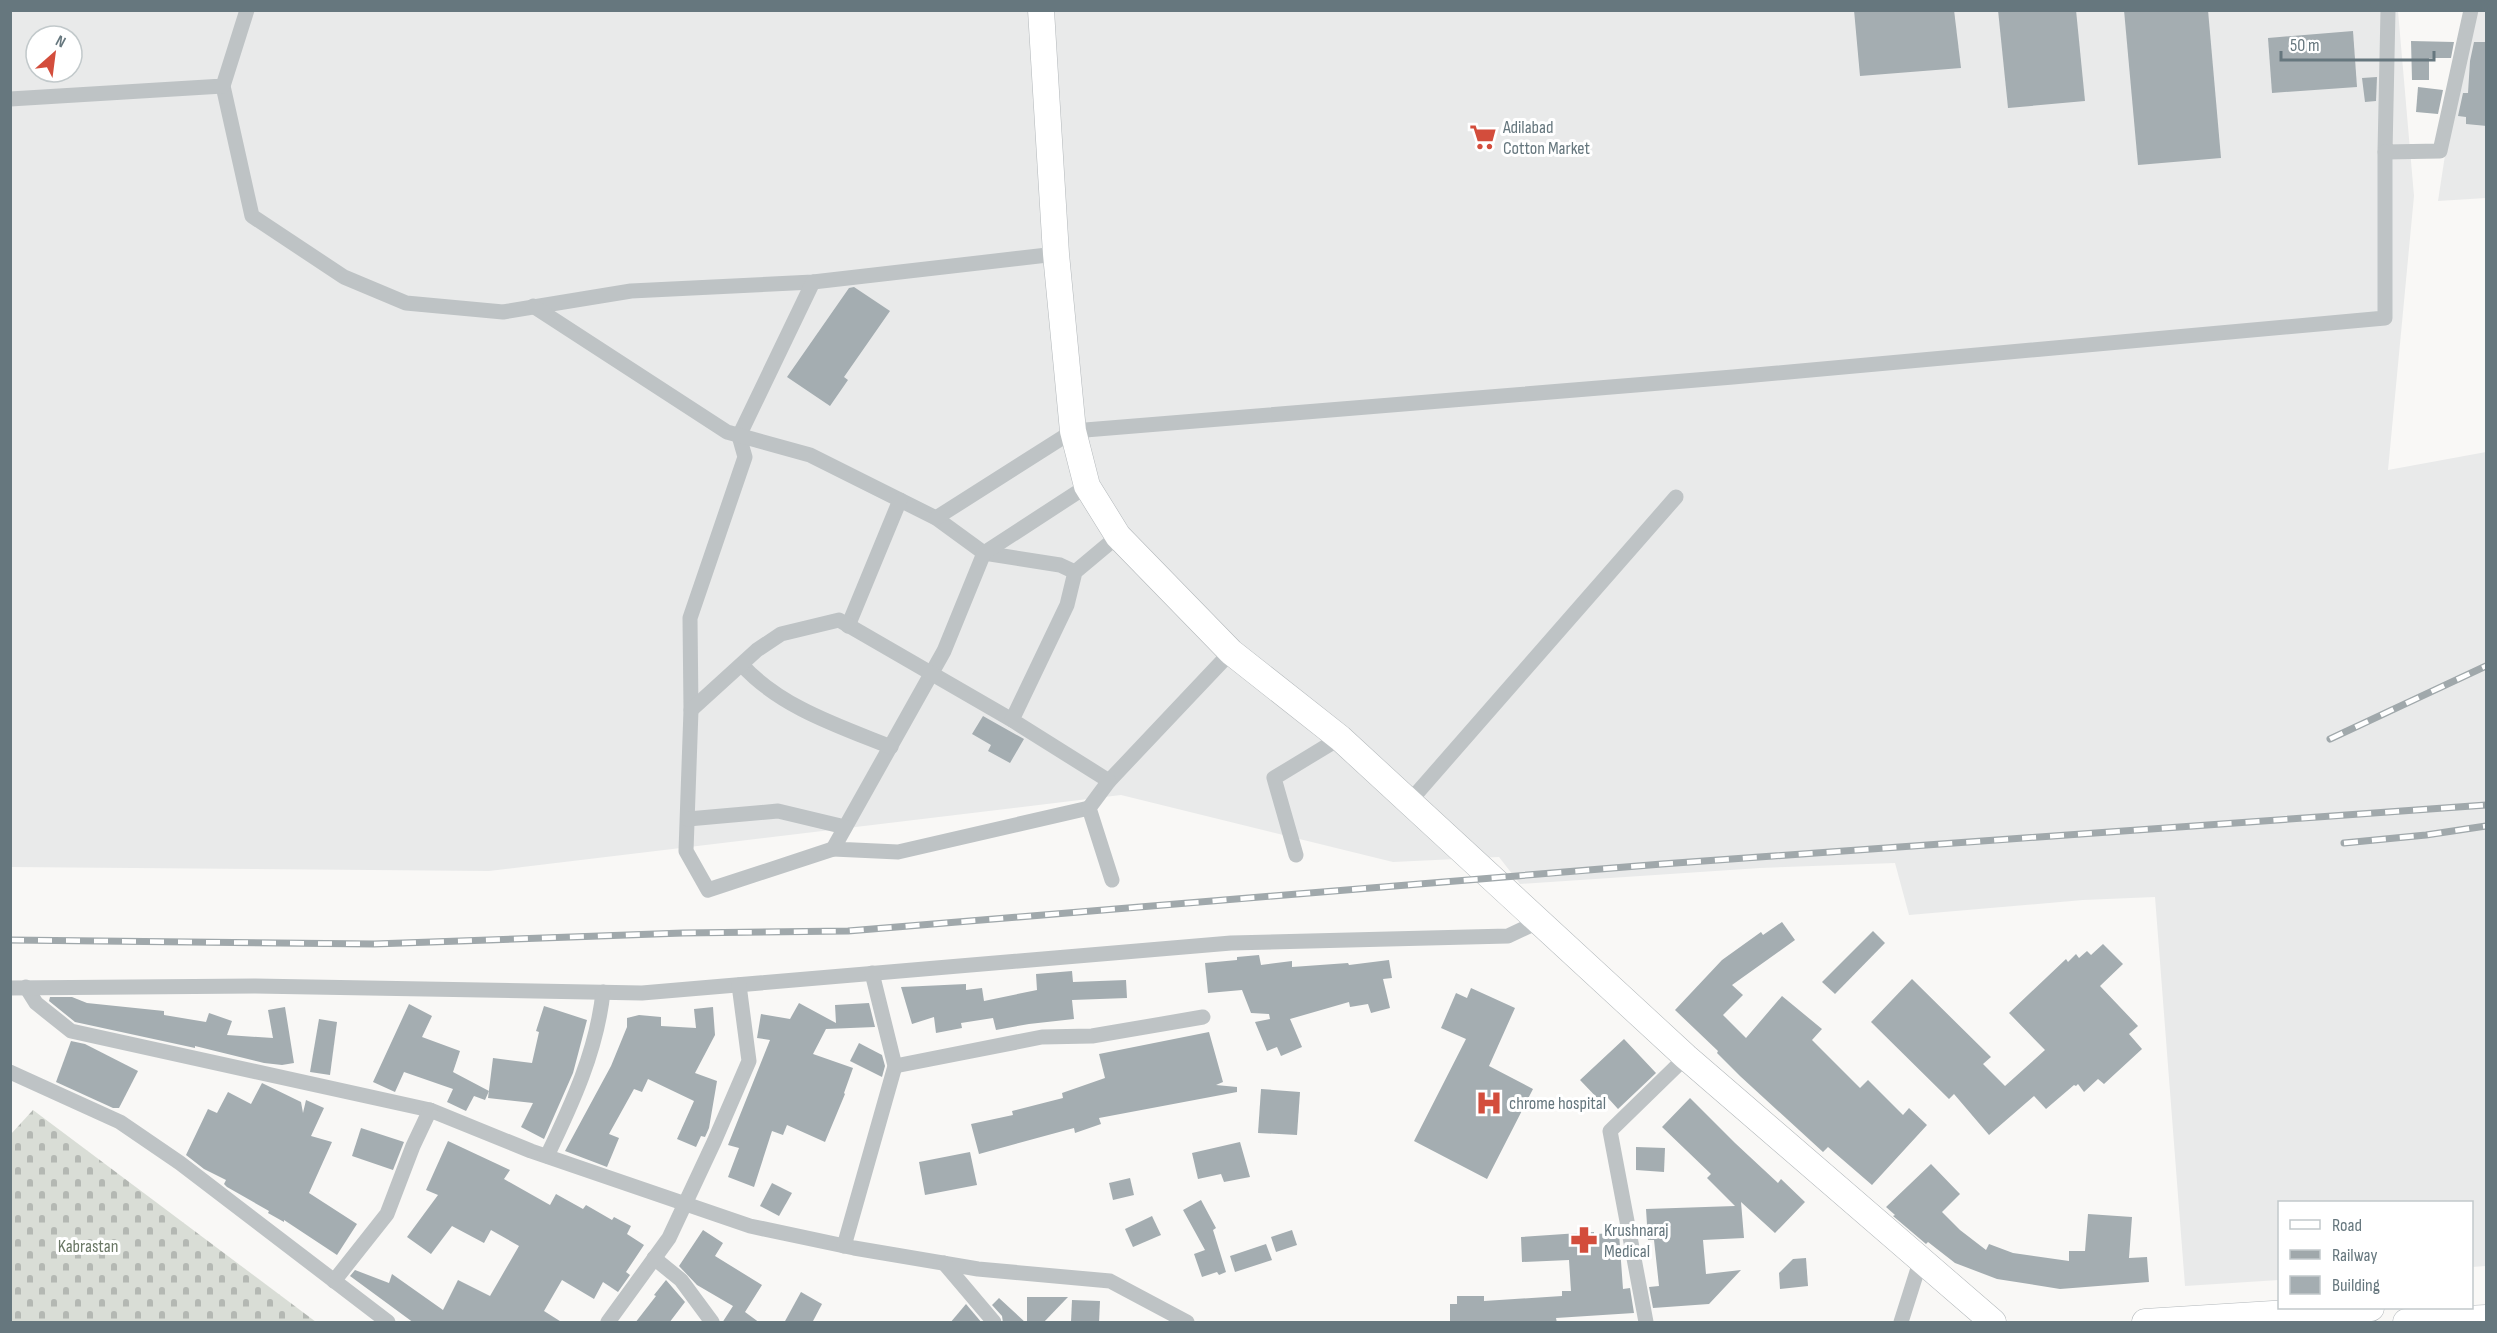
<svg xmlns="http://www.w3.org/2000/svg" width="2497" height="1333" viewBox="0 0 2497 1333" font-family="'Sofia Sans Condensed',sans-serif">
	<style>
		.built { fill: #e9eaea; fill-rule: evenodd }
		.cemetery { fill: url(#cemetery-stones) }
		.building { fill: #a4adb1 }
		.lines { fill: none; stroke-linecap: round; stroke-linejoin: round }
		.primary-casing { stroke: #b2b7ba; stroke-width: 27 }
		.street { stroke: #bec3c5; stroke-width: 15 }
		.primary { stroke: #fff; stroke-width: 26 }
		.rail-casing { stroke: #a0a8ab; stroke-width: 7 }
		.rail { stroke: #fff; stroke-width: 4.5; stroke-dasharray: 14; stroke-linecap: butt }
		.labels { text-anchor: middle; stroke-width: 6; stroke-linejoin: round; paint-order: stroke }
		.poi-label { font-size: 18px; fill: #66777e; stroke: #fff; text-anchor: start }
		.park-label { font-size: 18px; fill: #6a7765; stroke: #fff }
	</style>
	<defs>
		<pattern id="cemetery-stones" width="16" height="16" patternUnits="userSpaceOnUse" patternTransform="scale(1.5)"><rect width="16" height="16" fill="#d9ddd6"/><path d="M2 7V4a2 2 0 0 1 4 0v3zM10 15v-3a2 2 0 0 1 4 0v3z" fill="#b4b8b3"/></pattern>
	</defs>
	<rect width="100%" height="100%" fill="#f9f8f6"/>
	<g class="built">
		<path d="M11,11H2398L2414,196L2388,470L2486,452V1266L2472,1267V1202H2280L2279,1280L2185,1286L2155,897L2083,900L1909,915L1895,863L1760,868L1520,884L1499,857L1393,862L1121,795L489,871L11,867ZM36,36H72V72H36Z"/>
		<polygon points="2467,11 2486,11 2486,198 2438,201"/>
	</g>
	<polygon class="cemetery" points="33,1110 316,1322 11,1322 11,1134"/>
	<g class="building">
		<polygon points="1854,10 1954,10 1961,68 1860,76"/>
		<polygon points="1998,10 2076,10 2085,101 2008,108"/>
		<polygon points="2124,10 2208,10 2221,158 2138,165"/>
		<polygon points="2353,31 2357,87 2272,93 2268,38"/>
		<polygon points="2411,41 2454,42 2451,58 2429,58 2429,80 2412,80"/>
		<polygon points="2474,42 2487,42 2487,126 2466,124 2466,117 2458,116 2463,93 2468,93 2470,61"/>
		<polygon points="2377,77 2376,101 2365,102 2362,78"/>
		<polygon points="2418,87 2443,90 2438,114 2416,112"/>
		<polygon points="854,287 890,311 844,377 848,380 830,406 787,377 849,288"/>
		<polygon points="983,716 1024,739 1010,763 988,751 991,745 972,734"/>
		<polygon points="1782,922 1795,940 1732,985 1743,995 1723,1015 1746,1038 1782,996 1822,1029 1812,1040 1860,1088 1868,1080 1903,1115 1909,1108 1927,1125 1872,1185 1828,1147 1823,1152 1740,1076 1717,1053 1718,1051 1675,1010 1722,960 1761,932 1763,935"/>
		<polygon points="1873,931 1885,943 1835,994 1822,982"/>
		<polygon points="2103,944 2123,964 2100,986 2138,1026 2129,1034 2142,1049 2104,1084 2098,1079 2084,1092 2078,1084 2076,1086 2074,1085 2046,1109 2034,1096 1989,1135 1954,1094 1949,1099 1871,1022 1912,979 1991,1057 1983,1064 2005,1086 2045,1050 2009,1013 2066,959 2068,962 2076,954 2079,958 2087,951 2091,955"/>
		<polygon points="1259,955 1261,965 1292,961 1292,967 1348,963 1349,965 1389,960 1392,978 1383,979 1390,1008 1371,1013 1368,1004 1350,1007 1349,1002 1290,1019 1302,1047 1281,1056 1277,1047 1267,1051 1255,1022 1270,1019 1269,1014 1251,1013 1242,990 1208,993 1205,963 1237,960 1237,957"/>
		<polygon points="1072,971 1073,982 1126,980 1127,998 1072,1000 1074,1019 1029,1024 996,1030 993,1018 961,1023 962,1028 936,1033 934,1017 912,1024 901,987 966,984 966,990 982,988 984,1001 1037,990 1036,974"/>
		<polygon points="1471,988 1515,1008 1489,1066 1533,1089 1487,1179 1414,1141 1466,1039 1441,1028 1456,993 1467,998"/>
		<polygon points="50,997 72,997 87,1003 164,1011 164,1015 206,1022 209,1013 232,1021 227,1035 273,1038 268,1010 285,1007 294,1063 282,1065 264,1063 195,1046 195,1048 75,1022 49,1001"/>
		<polygon points="799,1003 836,1023 835,1005 869,1003 875,1027 826,1029 813,1054 853,1068 844,1093 845,1094 825,1142 787,1125 783,1135 772,1131 754,1187 728,1177 739,1148 728,1145 770,1040 757,1038 761,1014 790,1019"/>
		<polygon points="409,1004 432,1016 422,1037 460,1051 453,1072 489,1091 485,1100 474,1096 466,1111 447,1102 453,1089 404,1072 395,1092 373,1082"/>
		<polygon points="544,1006 587,1020 573,1073 544,1139 521,1127 533,1103 488,1098 493,1058 532,1063 539,1032 536,1031"/>
		<polygon points="713,1007 715,1035 695,1073 717,1081 709,1128 705,1137 701,1136 696,1147 677,1139 694,1101 648,1079 642,1092 634,1089 609,1134 619,1138 607,1167 565,1151 611,1066 627,1027 627,1018 639,1015 661,1017 661,1026 696,1028 694,1009"/>
		<polygon points="319,1019 337,1022 330,1075 310,1072"/>
		<polygon points="1209,1032 1223,1082 1216,1085 1237,1087 1237,1092 1099,1118 1101,1124 1075,1133 1074,1128 979,1154 971,1124 1013,1115 1012,1111 1063,1098 1062,1093 1105,1078 1099,1054"/>
		<polygon points="1624,1039 1656,1073 1618,1109 1608,1098 1602,1103 1580,1080"/>
		<polygon points="71,1041 85,1044 138,1071 119,1108 113,1108 56,1082"/>
		<polygon points="859,1043 882,1055 885,1066 882,1077 850,1061"/>
		<polygon points="262,1083 301,1102 303,1113 306,1100 324,1108 311,1136 332,1142 309,1193 357,1224 337,1255 284,1220 284,1222 268,1213 269,1211 227,1187 224,1184 226,1180 204,1169 186,1155 208,1109 217,1113 228,1092 251,1104"/>
		<polygon points="1261,1089 1300,1092 1297,1135 1258,1133"/>
		<polygon points="1690,1098 1735,1143 1778,1183 1781,1179 1805,1202 1775,1233 1741,1202 1744,1238 1703,1240 1706,1274 1741,1270 1709,1304 1653,1308 1649,1287 1659,1286 1654,1240 1648,1240 1646,1209 1735,1206 1707,1178 1711,1174 1662,1127"/>
		<polygon points="361,1128 404,1142 393,1170 352,1156"/>
		<polygon points="448,1141 510,1170 504,1179 550,1205 556,1194 583,1209 586,1205 612,1220 614,1217 631,1226 627,1234 644,1245 626,1272 630,1275 618,1292 603,1282 594,1299 562,1280 544,1311 563,1323 414,1323 350,1276 355,1270 389,1283 392,1274 443,1310 458,1280 490,1296 519,1246 491,1230 484,1243 452,1226 431,1254 407,1237 438,1195 426,1190"/>
		<polygon points="1240,1142 1250,1177 1224,1182 1221,1174 1198,1179 1192,1153"/>
		<polygon points="1636,1147 1665,1148 1664,1172 1636,1170"/>
		<polygon points="970,1152 977,1185 925,1195 919,1162"/>
		<polygon points="1931,1164 1960,1194 1942,1212 1960,1230 1986,1250 1989,1244 2013,1253 2069,1261 2069,1251 2085,1251 2088,1214 2132,1217 2129,1258 2147,1257 2149,1282 2060,1289 1997,1279 1955,1263 1928,1242 1926,1244 1893,1216 1895,1215 1886,1207"/>
		<polygon points="1130,1178 1134,1195 1113,1200 1109,1183"/>
		<polygon points="772,1183 792,1193 779,1216 760,1206"/>
		<polygon points="1201,1200 1216,1228 1213,1230 1226,1272 1219,1275 1217,1272 1202,1277 1194,1254 1205,1250 1183,1210"/>
		<polygon points="1152,1216 1161,1235 1133,1247 1125,1229"/>
		<polygon points="703,1230 723,1243 715,1256 762,1285 745,1312 760,1323 722,1323 733,1306 697,1285 679,1266"/>
		<polygon points="1292,1230 1297,1245 1276,1252 1271,1237"/>
		<polygon points="1594,1232 1594,1234 1619,1233 1623,1289 1630,1288 1634,1313 1556,1318 1557,1323 1450,1323 1450,1304 1457,1304 1457,1296 1484,1296 1484,1301 1562,1296 1562,1291 1571,1291 1569,1260 1522,1262 1521,1237"/>
		<polygon points="1266,1244 1272,1260 1235,1272 1230,1256"/>
		<polygon points="1806,1258 1808,1286 1780,1289 1779,1273 1793,1259"/>
		<polygon points="666,1280 685,1302 669,1323 635,1323 656,1296 654,1295"/>
		<polygon points="801,1292 822,1304 812,1323 784,1323"/>
		<polygon points="1027,1297 1068,1297 1043,1323 1027,1323"/>
		<polygon points="999,1298 1026,1323 1003,1323 1002,1316 992,1305"/>
		<polygon points="1072,1300 1100,1301 1099,1323 1071,1322"/>
		<polygon points="966,1304 982,1323 950,1323"/>
	</g>
	<g class="lines">
		<defs>
			<g id="primary">
				<polyline points="1041,10 1056,254 1073,431 1087,486 1118,536 1231,652 1340,738 1686,1057 1993,1322"/>
				<polyline points="2145,1322 2371,1308"/>
				<polyline points="2406,1322 2486,1318"/>
			</g>
		</defs>
		<use href="#primary" class="primary-casing"/>
		<g class="street">
			<polyline points="2388,10 2385,152 2440,151 2471,10"/>
			<polyline points="223,86 252,216 344,277 406,303 503,312 631,291 813,282 1056,254"/>
			<polyline points="10,99 223,86 247,10"/>
			<polyline points="813,282 739,436 745,457 690,618 691,710 686,851 708,890 833,849"/>
			<polyline points="533,306 727,432 810,455 936,518 984,553 1060,565 1075,572"/>
			<polyline points="1087,486 984,553 944,651 833,849 898,852 1089,808"/>
			<polyline points="936,518 1073,431 1733,377 2385,318 2385,152"/>
			<polyline points="848,626 900,500"/>
			<path d="M742,665C780,707 839,726 891,747"/>
			<polyline points="691,710 757,650 781,634 839,620 1012,720"/>
			<polyline points="1109,781 1231,652"/>
			<polyline points="1410,801 1676,497"/>
			<polyline points="688,819 778,811 845,827"/>
			<polyline points="1296,855 1274,778 1340,738"/>
			<polyline points="1112,880 1089,808 1109,781 1012,720 1067,605 1075,572 1118,536"/>
			<polyline points="26,987 36,1003 71,1031 430,1110 531,1151 750,1226 854,1248 978,1269 1110,1281 1187,1322"/>
			<polyline points="10,988 255,986 642,993 1231,943 1508,936 1540,921"/>
			<polyline points="895,1066 1042,1037 1092,1036 1203,1017"/>
			<polyline points="10,1072 120,1122 180,1163 388,1322"/>
			<path d="M547,1156C572,1104 597,1050 603,992"/>
			<polyline points="844,1246 895,1066 872,973"/>
			<polyline points="654,1258 681,1280 712,1322"/>
			<polyline points="944,1263 994,1322"/>
			<polyline points="334,1281 387,1214 413,1146 430,1110"/>
			<polyline points="608,1322 669,1238 714,1142 749,1061 739,985"/>
			<polyline points="1646,1322 1610,1131 1686,1057"/>
			<polyline points="1901,1322 1921,1259"/>
		</g>
		<use href="#primary" class="primary"/>
		<defs>
			<g id="rail">
				<polyline points="2330,739 2486,666"/>
				<polyline points="2344,843 2426,835 2486,826"/>
				<polyline points="10,940 374,944 683,933 848,931 1662,864 2486,805"/>
			</g>
		</defs>
		<use href="#rail" class="rail-casing"/>
		<use href="#rail" class="rail"/>
	</g>
	<defs>
		<symbol id="supermarket-bare" viewBox="-9 -9 18 18"><path d="M-6-5.5h2.5l.6 2H6L4.5 2H-2.5L-4.4-4H-6ZM-1.5 3.2a1.3 1.3 0 1 0 .1 0ZM3 3.2a1.3 1.3 0 1 0 .1 0Z" fill="#d34d3c" stroke="#fff" stroke-width="2.5" paint-order="stroke"/></symbol>
		<symbol id="hospital-bare" viewBox="-9 -9 18 18"><path d="M-5-5h3v3.5h4V-5h3V5h-3V1.5h-4V5h-3Z" fill="#d34d3c" stroke="#fff" stroke-width="2.5" paint-order="stroke"/></symbol>
		<symbol id="pharmacy-bare" viewBox="-9 -9 18 18"><path d="M-2-6h4v4h4v4h-4v4h-4v-4h-4v-4h4Z" fill="#d34d3c" stroke="#fff" stroke-width="2.5" paint-order="stroke"/></symbol>
	</defs>
	<g fill-rule="evenodd">
		<use href="#supermarket-bare" x="1464" y="118" width="38" height="38"/>
		<use href="#hospital-bare" x="1470" y="1084" width="38" height="38"/>
		<use href="#pharmacy-bare" x="1565" y="1221" width="38" height="38"/>
	</g>
	<g class="labels">
		<g class="poi-label">
			<text x="1503" y="133">Adilabad<tspan x="1503" dy="21">Cotton Market</tspan></text>
			<text x="1509" y="1109">chrome hospital</text>
			<text x="1604" y="1236">Krushnaraj<tspan x="1604" dy="21">Medical</tspan></text>
		</g>
		<g class="park-label">
			<text x="88" y="1252">Kabrastan</text>
		</g>
	</g>
	<rect width="2497" height="1333" fill="none" stroke="#66777e" stroke-width="24"/>
	<rect x="2278" y="1201" width="195" height="108" fill="#ffffff" stroke="#c2c9cb" stroke-width="1.5"/>
	<rect x="2290" y="1220" width="30" height="9" fill="#ffffff" stroke="#c2c9cb" stroke-width="1.5"/>
	<text x="2332" y="1231" font-size="18" fill="#66777e">Road</text>
	<rect x="2290" y="1250" width="30" height="9" fill="#a0a8ab" stroke="#c2c9cb" stroke-width="1.5"/>
	<text x="2332" y="1261" font-size="18" fill="#66777e">Railway</text>
	<rect x="2290" y="1276" width="30" height="18" fill="#a4adb1" stroke="#c2c9cb" stroke-width="1.5"/>
	<text x="2332" y="1291" font-size="18" fill="#66777e">Building</text>
	<g transform="translate(54 54) rotate(28)"><circle r="28" fill="#ffffff" stroke="#c2c9cb" stroke-width="1.5"/>
	<path d="M0-4.5L10 22L0 15L-10 22Z" fill="#d34d3c"/>
	<text y="-9" font-size="16" font-weight="bold" text-anchor="middle" fill="#66777e">N</text>
	</g>
	<path d="M2281 51v9h153v-9" fill="none" stroke="#66777e" stroke-width="3"/>
	<text x="2290" y="51" font-size="18" fill="#66777e" stroke="#ffffff" stroke-width="4.5" paint-order="stroke">50 m</text>
</svg>
